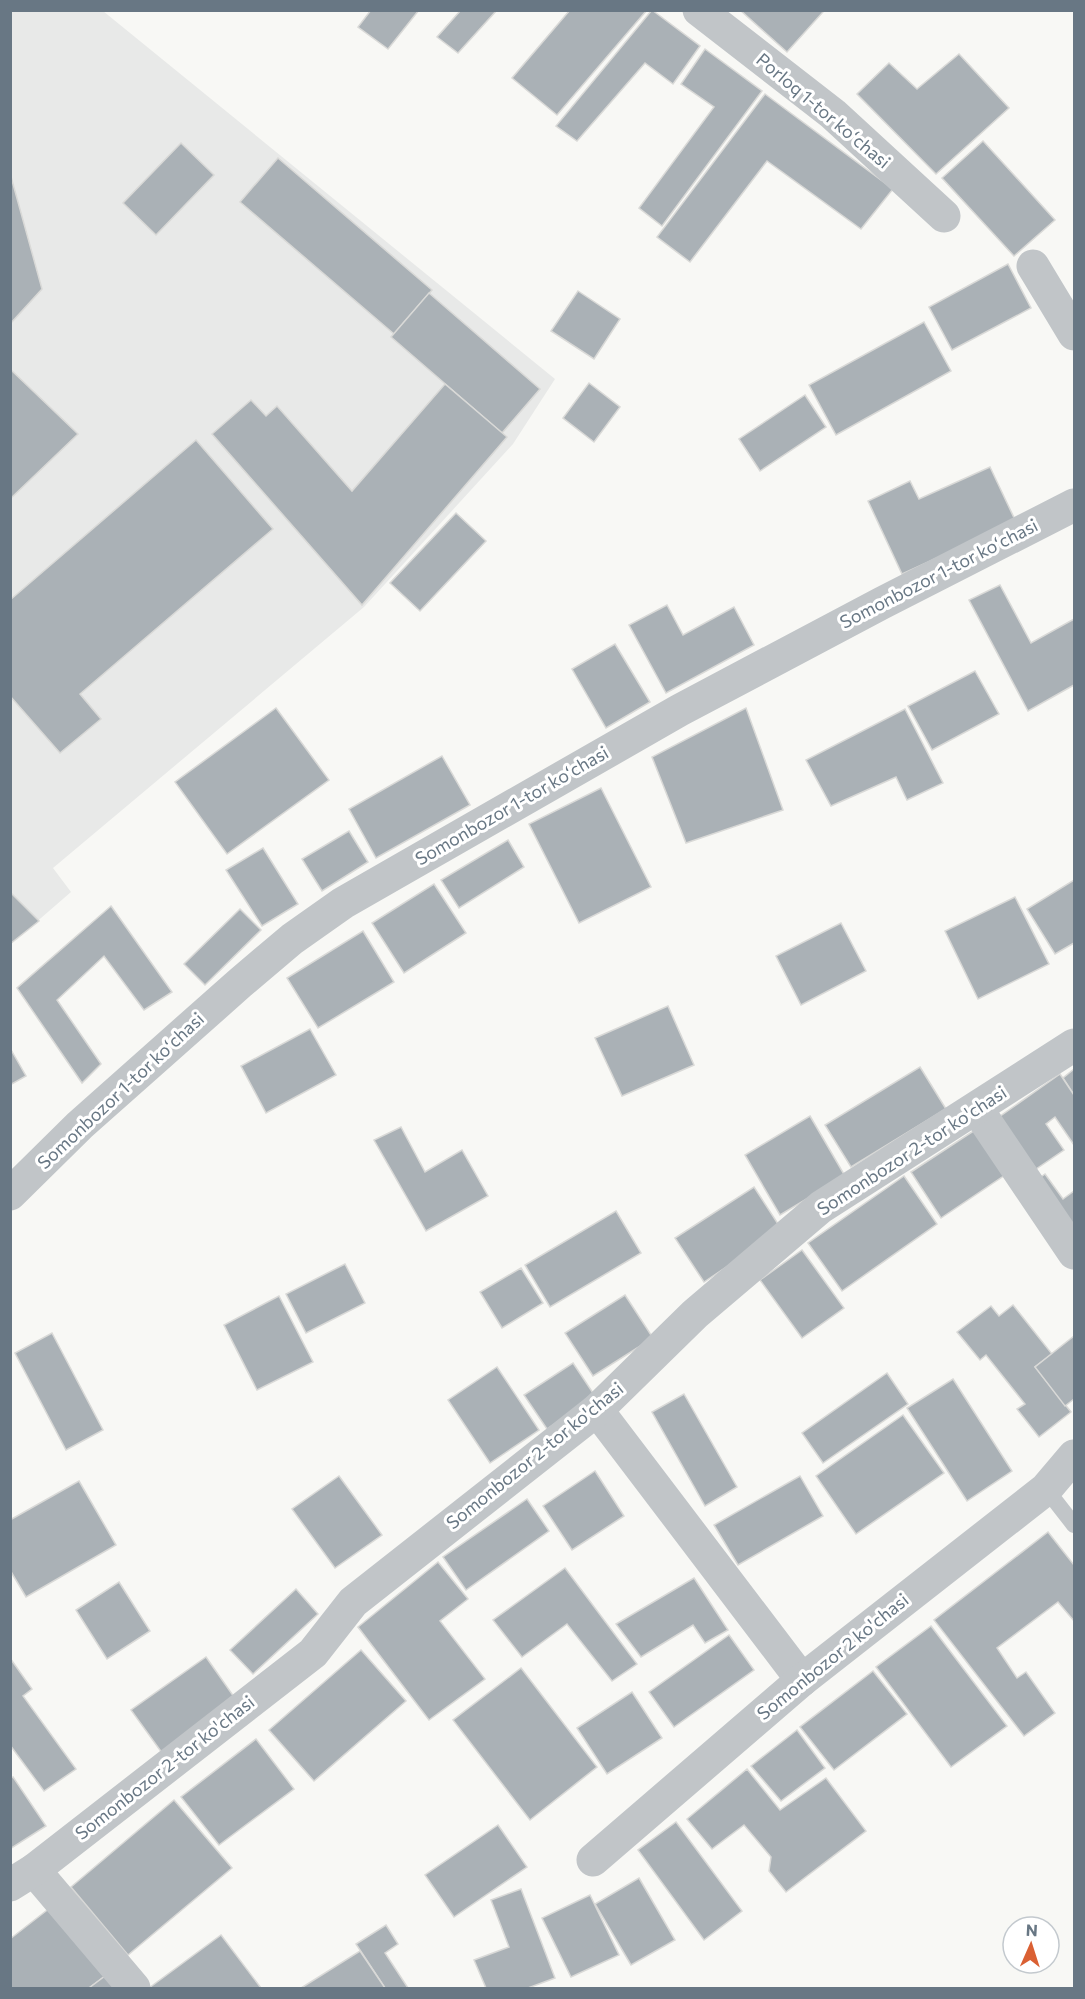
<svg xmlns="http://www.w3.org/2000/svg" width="1085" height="1999" viewBox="0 0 1085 1999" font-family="Commissioner,sans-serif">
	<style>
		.built { fill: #e8e9e8 }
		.building { fill: #aab1b6; stroke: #d9d9d7; stroke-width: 1.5 }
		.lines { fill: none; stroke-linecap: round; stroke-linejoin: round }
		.lane { stroke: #c1c5c8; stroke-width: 16 }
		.street { stroke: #c1c5c8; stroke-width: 33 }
		.labels { text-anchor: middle; stroke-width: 6; stroke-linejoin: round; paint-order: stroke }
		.street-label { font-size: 18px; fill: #687784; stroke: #fff }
	</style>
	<rect width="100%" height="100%" fill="#f8f8f5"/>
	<polygon class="built" points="11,11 103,11 555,379 513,444 364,607 53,868 71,892 11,944"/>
	<g class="building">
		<polygon points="371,10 419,10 388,49 358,27"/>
		<polygon points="461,10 497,10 458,53 437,37"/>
		<polygon points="570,10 647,10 557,115 512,78"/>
		<polygon points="652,10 700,46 673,84 645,63 577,141 556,126"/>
		<polygon points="740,10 822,10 823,12 787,52"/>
		<polygon points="705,49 762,91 662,226 639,208 714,107 681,84"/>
		<polygon points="959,54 1009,108 936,174 857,94 889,63 917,89"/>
		<polygon points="765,94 893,189 861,229 767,161 690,262 657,237"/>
		<polygon points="983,141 1055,220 1014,256 942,178"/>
		<polygon points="181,143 214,175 156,235 123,203"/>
		<polygon points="278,158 432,290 394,334 240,202"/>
		<polygon points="10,173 42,289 10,324"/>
		<polygon points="1008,264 1031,308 952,350 929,307"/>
		<polygon points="578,291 620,319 594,359 551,331"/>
		<polygon points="429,293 540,389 502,433 391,337"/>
		<polygon points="924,322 951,371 836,435 809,385"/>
		<polygon points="10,369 78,434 10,499"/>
		<polygon points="589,383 620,407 594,442 563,418"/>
		<polygon points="445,384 507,437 362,605 212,434 251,400 266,416 277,406 352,491"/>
		<polygon points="805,395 826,427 760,471 739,439"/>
		<polygon points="196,440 273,529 80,694 101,719 60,753 10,696 10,600"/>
		<polygon points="990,467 1016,522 902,574 868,501 910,481 919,499"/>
		<polygon points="456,513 486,541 420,611 390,583"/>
		<polygon points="1000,585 1031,643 1074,619 1074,685 1028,711 969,600"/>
		<polygon points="667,605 683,635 734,607 754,645 666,693 629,625"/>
		<polygon points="615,644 650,702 606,728 572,669"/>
		<polygon points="975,671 999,714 932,750 908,706"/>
		<polygon points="276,708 329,780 227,854 175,782"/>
		<polygon points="746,708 783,810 686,843 652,757"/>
		<polygon points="905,709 943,783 907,800 896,777 831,806 806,760"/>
		<polygon points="442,756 470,805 376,858 349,809"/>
		<polygon points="601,788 651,887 579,923 529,824"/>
		<polygon points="349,831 368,862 322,891 302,859"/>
		<polygon points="508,840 524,867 459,908 441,880"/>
		<polygon points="263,848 298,904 262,926 226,870"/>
		<polygon points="1074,880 1074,943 1055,954 1027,909"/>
		<polygon points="434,884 466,933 404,973 372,923"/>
		<polygon points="10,892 39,921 10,944"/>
		<polygon points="1015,897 1049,964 978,999 945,931"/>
		<polygon points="111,906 172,992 144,1010 104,956 57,1000 101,1064 82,1083 17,988"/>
		<polygon points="240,909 261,930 205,985 184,964"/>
		<polygon points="841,923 866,971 801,1005 776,956"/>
		<polygon points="363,931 394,982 318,1028 287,978"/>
		<polygon points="668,1006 694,1065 622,1096 595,1038"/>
		<polygon points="310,1029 336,1075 266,1113 241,1066"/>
		<polygon points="10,1048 26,1076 10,1085"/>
		<polygon points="920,1067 946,1109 851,1167 825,1125"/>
		<polygon points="1074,1069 1074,1095 1063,1078"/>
		<polygon points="1060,1074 1074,1095 1074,1145 1055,1117 1046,1124 1064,1150 1036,1169 999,1117"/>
		<polygon points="810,1116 845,1176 780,1215 745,1155"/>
		<polygon points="401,1127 425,1172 462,1150 488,1196 426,1231 374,1140"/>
		<polygon points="978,1128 1008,1173 941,1218 911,1172"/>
		<polygon points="1045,1174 1063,1199 1074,1191 1074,1246 1031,1184"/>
		<polygon points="904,1176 937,1224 842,1291 808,1243"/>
		<polygon points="754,1187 782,1230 704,1282 675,1238"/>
		<polygon points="616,1211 641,1253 550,1307 525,1265"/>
		<polygon points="802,1250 844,1308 802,1338 760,1280"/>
		<polygon points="345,1264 365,1303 306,1333 286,1294"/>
		<polygon points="521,1268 543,1303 502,1328 480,1292"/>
		<polygon points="625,1295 653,1338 593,1376 565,1333"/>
		<polygon points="279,1296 313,1362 257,1390 224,1325"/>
		<polygon points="1013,1305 1052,1354 1035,1367 1071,1412 1039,1437 1017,1409 1025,1404 986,1355 980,1360 957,1332 991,1306 999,1316"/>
		<polygon points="52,1333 103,1430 66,1450 15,1353"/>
		<polygon points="1074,1336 1074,1399 1065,1406 1035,1367"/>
		<polygon points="573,1363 595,1396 547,1429 524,1395"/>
		<polygon points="497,1367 539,1430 490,1463 448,1400"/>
		<polygon points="887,1373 908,1404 823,1463 802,1433"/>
		<polygon points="953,1379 1012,1471 967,1501 907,1408"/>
		<polygon points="684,1394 737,1487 705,1506 652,1412"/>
		<polygon points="903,1415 944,1473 856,1534 816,1476"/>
		<polygon points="595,1471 624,1516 572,1550 543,1506"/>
		<polygon points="339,1476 382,1535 335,1568 292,1509"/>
		<polygon points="800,1476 823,1516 738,1565 714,1525"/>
		<polygon points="79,1481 116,1545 26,1597 10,1570 10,1520"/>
		<polygon points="527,1499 549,1531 466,1590 443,1557"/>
		<polygon points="1048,1532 1074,1565 1074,1621 1058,1602 997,1648 1017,1678 1026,1672 1055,1713 1024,1736 934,1620"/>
		<polygon points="438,1562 468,1599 440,1621 485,1679 429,1720 358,1627"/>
		<polygon points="565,1568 637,1664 612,1681 567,1624 522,1657 493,1620"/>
		<polygon points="694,1578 728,1630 705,1643 693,1625 641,1657 616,1624"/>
		<polygon points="119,1582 150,1631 107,1659 76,1610"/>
		<polygon points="296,1589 318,1614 253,1674 230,1650"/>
		<polygon points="931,1626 1007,1726 951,1767 876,1667"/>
		<polygon points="729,1635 754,1670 674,1727 649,1692"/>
		<polygon points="361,1650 406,1701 314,1781 269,1730"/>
		<polygon points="206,1657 239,1704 165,1757 131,1710"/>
		<polygon points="10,1658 32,1689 23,1696 76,1769 44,1791 10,1745"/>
		<polygon points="521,1668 597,1767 530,1820 453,1720"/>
		<polygon points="873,1671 907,1714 834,1770 800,1727"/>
		<polygon points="632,1692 662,1738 607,1774 577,1728"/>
		<polygon points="797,1730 825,1768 781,1801 751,1766"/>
		<polygon points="256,1739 294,1789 219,1845 181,1797"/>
		<polygon points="747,1769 780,1810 826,1778 866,1831 786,1892 769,1871 771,1857 744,1825 712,1849 687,1819"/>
		<polygon points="13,1777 46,1826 10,1849 10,1779"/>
		<polygon points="174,1800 232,1868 128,1955 71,1887"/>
		<polygon points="676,1822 742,1911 704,1940 638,1850"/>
		<polygon points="498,1825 527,1867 454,1917 425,1875"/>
		<polygon points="639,1878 675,1940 631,1965 595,1904"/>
		<polygon points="521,1889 555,1978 528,1988 486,1988 474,1960 509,1947 491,1900"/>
		<polygon points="590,1895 619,1955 571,1977 542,1918"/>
		<polygon points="55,1904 109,1973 89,1988 10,1988 10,1939"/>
		<polygon points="386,1925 398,1944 385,1953 408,1988 385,1988 356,1944"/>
		<polygon points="221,1935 261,1988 149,1988"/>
		<polygon points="360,1951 385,1988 301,1988"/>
		<polygon points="109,1973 121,1988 89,1988"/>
	</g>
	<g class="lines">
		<polyline class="lane" points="1046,1489 1074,1525"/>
		<g class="street">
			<polyline points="699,10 833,114 944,216"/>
			<polyline points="1033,266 1074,334"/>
			<polyline points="977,1109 1074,1253"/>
			<polyline points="10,1194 80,1125 240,983 292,939 343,903 680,710 882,603 1074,505"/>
			<polyline points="597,1410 802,1680"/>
			<polyline points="593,1860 802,1680 1046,1489 1074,1456"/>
			<polyline points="34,1870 134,1988"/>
			<polyline points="10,1885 34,1870 313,1653 353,1602 597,1410 695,1314 821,1207 1074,1045"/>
		</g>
	</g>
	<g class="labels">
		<g class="street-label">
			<text transform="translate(823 111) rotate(40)" y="6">Porloq 1-tor koʻchasi</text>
			<text transform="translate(939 574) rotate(-27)" y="6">Somonbozor 1-tor koʻchasi</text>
			<text transform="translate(512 806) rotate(-30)" y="6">Somonbozor 1-tor koʻchasi</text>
			<text transform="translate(121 1091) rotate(-43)" y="6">Somonbozor 1-tor koʻchasi</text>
			<text transform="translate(912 1151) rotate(-33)" y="6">Somonbozor 2-tor ko'chasi</text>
			<text transform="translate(535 1456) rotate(-39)" y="6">Somonbozor 2-tor ko'chasi</text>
			<text transform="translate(833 1657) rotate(-39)" y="6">Somonbozor 2 ko'chasi</text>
			<text transform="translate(165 1768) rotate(-38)" y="6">Somonbozor 2-tor ko'chasi</text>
		</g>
	</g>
	<rect width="1085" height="1999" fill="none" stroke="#687784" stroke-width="24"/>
	<g transform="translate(1031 1945) rotate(3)"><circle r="28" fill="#ffffff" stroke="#c3c9ce" stroke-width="1.5"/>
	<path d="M0-4.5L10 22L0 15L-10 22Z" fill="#da6033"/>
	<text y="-9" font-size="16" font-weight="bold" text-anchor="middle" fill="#687784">N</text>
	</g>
</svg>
